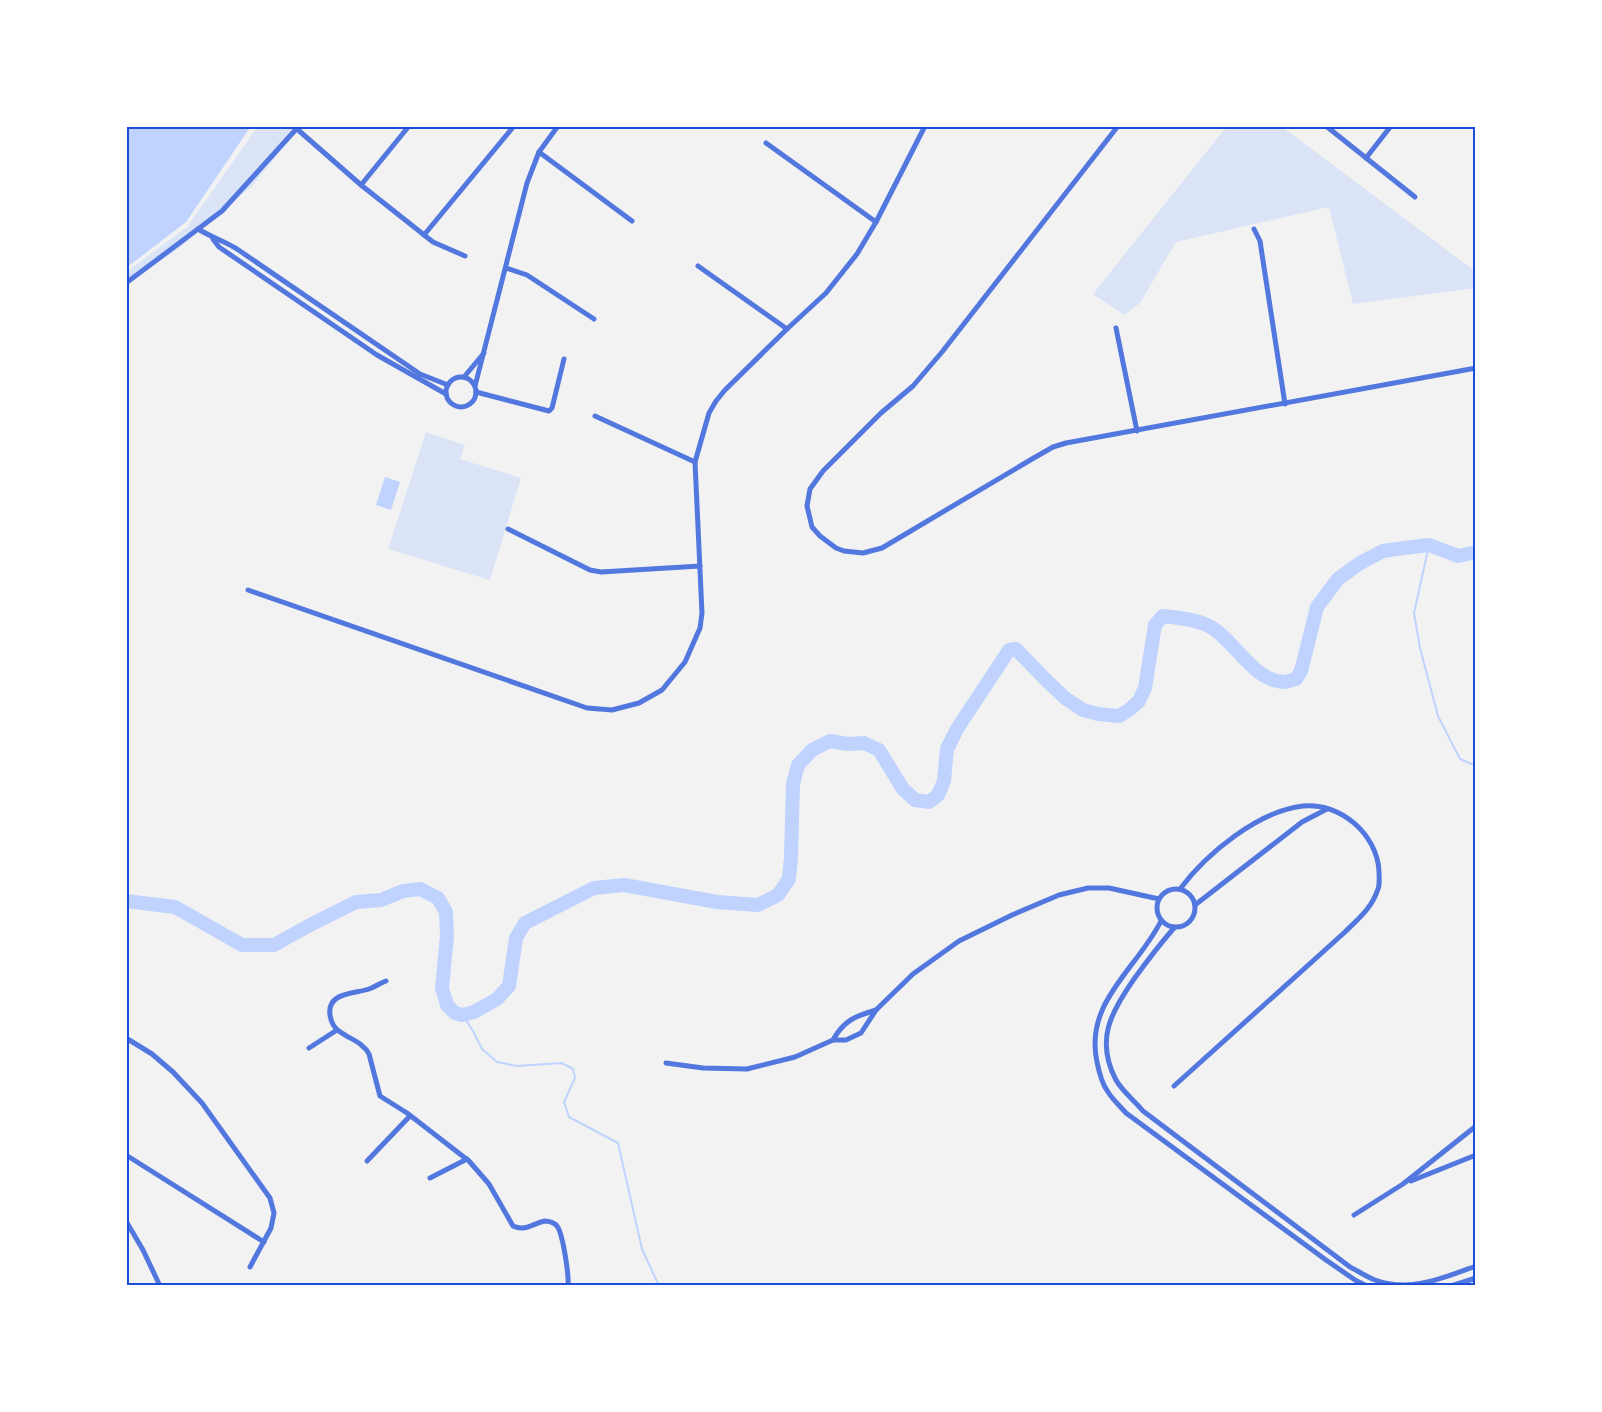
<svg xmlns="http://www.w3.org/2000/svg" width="1602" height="1412" viewBox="0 0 1602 1412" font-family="Figtree,sans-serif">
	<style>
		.green { fill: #dbe4f7 }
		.water { fill: #bfd3fe }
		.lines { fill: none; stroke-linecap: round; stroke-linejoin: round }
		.stream { stroke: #bfd3fe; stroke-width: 2 }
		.river { stroke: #bfd3fe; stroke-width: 14 }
		.minor { stroke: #5277de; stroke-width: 5 }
		.neatline { fill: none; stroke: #1d4ed8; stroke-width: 2 }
	</style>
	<rect width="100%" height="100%" fill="#f2f2f2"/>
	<g class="green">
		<polygon points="258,126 300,126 254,184 178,249 126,284 126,272 187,227"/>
		<polygon points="1227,126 1281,126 1476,272 1476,288 1353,304 1329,207 1176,242 1140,303 1124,315 1093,294"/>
		<polygon points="426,432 465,445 460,459 521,478 490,580 388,549"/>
	</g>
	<g class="water">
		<polygon points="126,126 251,126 186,222 126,268"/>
		<polygon points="385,477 400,482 391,510 376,505"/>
	</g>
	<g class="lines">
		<g class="stream">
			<polyline points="1429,545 1414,613 1420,648 1438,716 1460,759 1476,766"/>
			<polyline points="458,1008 473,1031 482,1049 497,1062 517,1066 562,1063 573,1069 575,1078 564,1102 569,1117 618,1143 642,1249 659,1286"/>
		</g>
		<path class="river" d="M126,901L175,907L242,945H274L310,925L356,902L381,900L403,891L420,889L438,898L446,912L447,936L442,988L447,1005L455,1013L462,1015L474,1012L497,999L509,986L516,938L525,923L594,888L624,885L717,902L758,905L778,895L789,879L791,857L793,784L798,765L812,750L830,741L848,744L864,743L879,750L903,789L915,800L929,802L938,795L944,781L947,749L957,729L1009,650L1016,649L1046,680L1065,698L1083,710L1098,714L1119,716L1129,710L1139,701L1145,688L1155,625L1163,616C1178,618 1196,619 1209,626C1234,639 1252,680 1283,682C1287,682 1292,680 1296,679L1301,671L1317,607L1338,579L1360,563L1383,551L1404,548L1429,545L1458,556L1476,552"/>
		<g class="minor">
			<polyline points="1118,126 942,352 913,386 881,413 823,471 810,489 807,506 812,527 820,536 836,548 844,551 863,553 882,548 1032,459 1053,447 1066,443 1476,368"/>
			<polyline points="1326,126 1415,197"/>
			<polyline points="297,129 361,185 433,242 465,256"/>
			<polyline points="766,143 876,222"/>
			<polyline points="539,152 632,221"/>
			<polyline points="1366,158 1391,126"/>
			<polyline points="361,185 409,126"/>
			<path d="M198,229C211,237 224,241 237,249L420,374L448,385"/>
			<polyline points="1254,229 1260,241 1285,404"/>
			<polyline points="424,235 514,126"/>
			<polyline points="213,239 219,247 377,355 446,394"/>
			<polyline points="698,266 787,329"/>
			<polyline points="506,268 527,275 594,319"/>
			<polyline points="126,283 222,211 299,126"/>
			<polyline points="1116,328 1137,431"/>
			<circle cx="461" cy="392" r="15"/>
			<polyline points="464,377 484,353"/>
			<polyline points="475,386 527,183 539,152 558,126"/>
			<polyline points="476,392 549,411 552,408 564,359"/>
			<polyline points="595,416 695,462"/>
			<polyline points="508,529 590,570 601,572 700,566"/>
			<polyline points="248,590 587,708 612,710 639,703 662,690 685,662 700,628 702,613 695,462 709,413 716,401 725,390 787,329 826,293 857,254 876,222 925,126"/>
			<circle cx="1176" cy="908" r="19"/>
			<polyline points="1195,905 1302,822 1327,809"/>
			<path d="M1161,921C1137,969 1084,1002 1097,1062C1099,1072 1102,1084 1108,1092C1113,1100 1120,1106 1126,1113L1326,1260L1355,1280L1367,1286"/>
			<path d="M1174,928C1160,944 1147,961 1134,979C1111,1012 1095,1040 1116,1080C1122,1091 1135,1101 1143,1111L1350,1267C1358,1271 1367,1277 1375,1280C1410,1293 1443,1278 1476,1266"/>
			<path d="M386,981C380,983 375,987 369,989C354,994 327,992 330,1015C331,1022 333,1027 339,1031C349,1039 363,1042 369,1054L380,1096L407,1113L469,1161L489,1184L513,1226C526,1232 533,1223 545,1221C549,1221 555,1223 557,1226C563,1234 569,1275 568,1286"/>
			<polyline points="126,1038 152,1054 173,1072 202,1103 270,1198 274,1213 271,1228 250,1267"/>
			<path d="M833,1040C844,1020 856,1016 876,1010"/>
			<polyline points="309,1048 337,1030"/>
			<polyline points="666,1063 703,1068 747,1069 795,1057 833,1040 846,1040 861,1033 876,1010 913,974 959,941 1012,915 1059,895 1088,888 1109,888 1159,899"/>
			<path d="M1174,1086L1345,932C1358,919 1372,908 1378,889C1380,884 1379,877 1379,871C1377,834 1340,802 1303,806C1258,811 1206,854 1180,889"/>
			<polyline points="126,1155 264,1242"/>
			<polyline points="367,1161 410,1116"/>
			<polyline points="430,1178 467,1159"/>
			<polyline points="1411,1181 1476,1155"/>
			<polyline points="1354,1215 1403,1184 1476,1126"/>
			<polyline points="126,1221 143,1250 160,1286"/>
			<polyline points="1451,1286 1476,1278"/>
		</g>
	</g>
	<rect width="1602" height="1412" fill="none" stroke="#ffffff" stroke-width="255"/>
	<rect x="128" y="128" width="1346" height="1156" class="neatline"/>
</svg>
